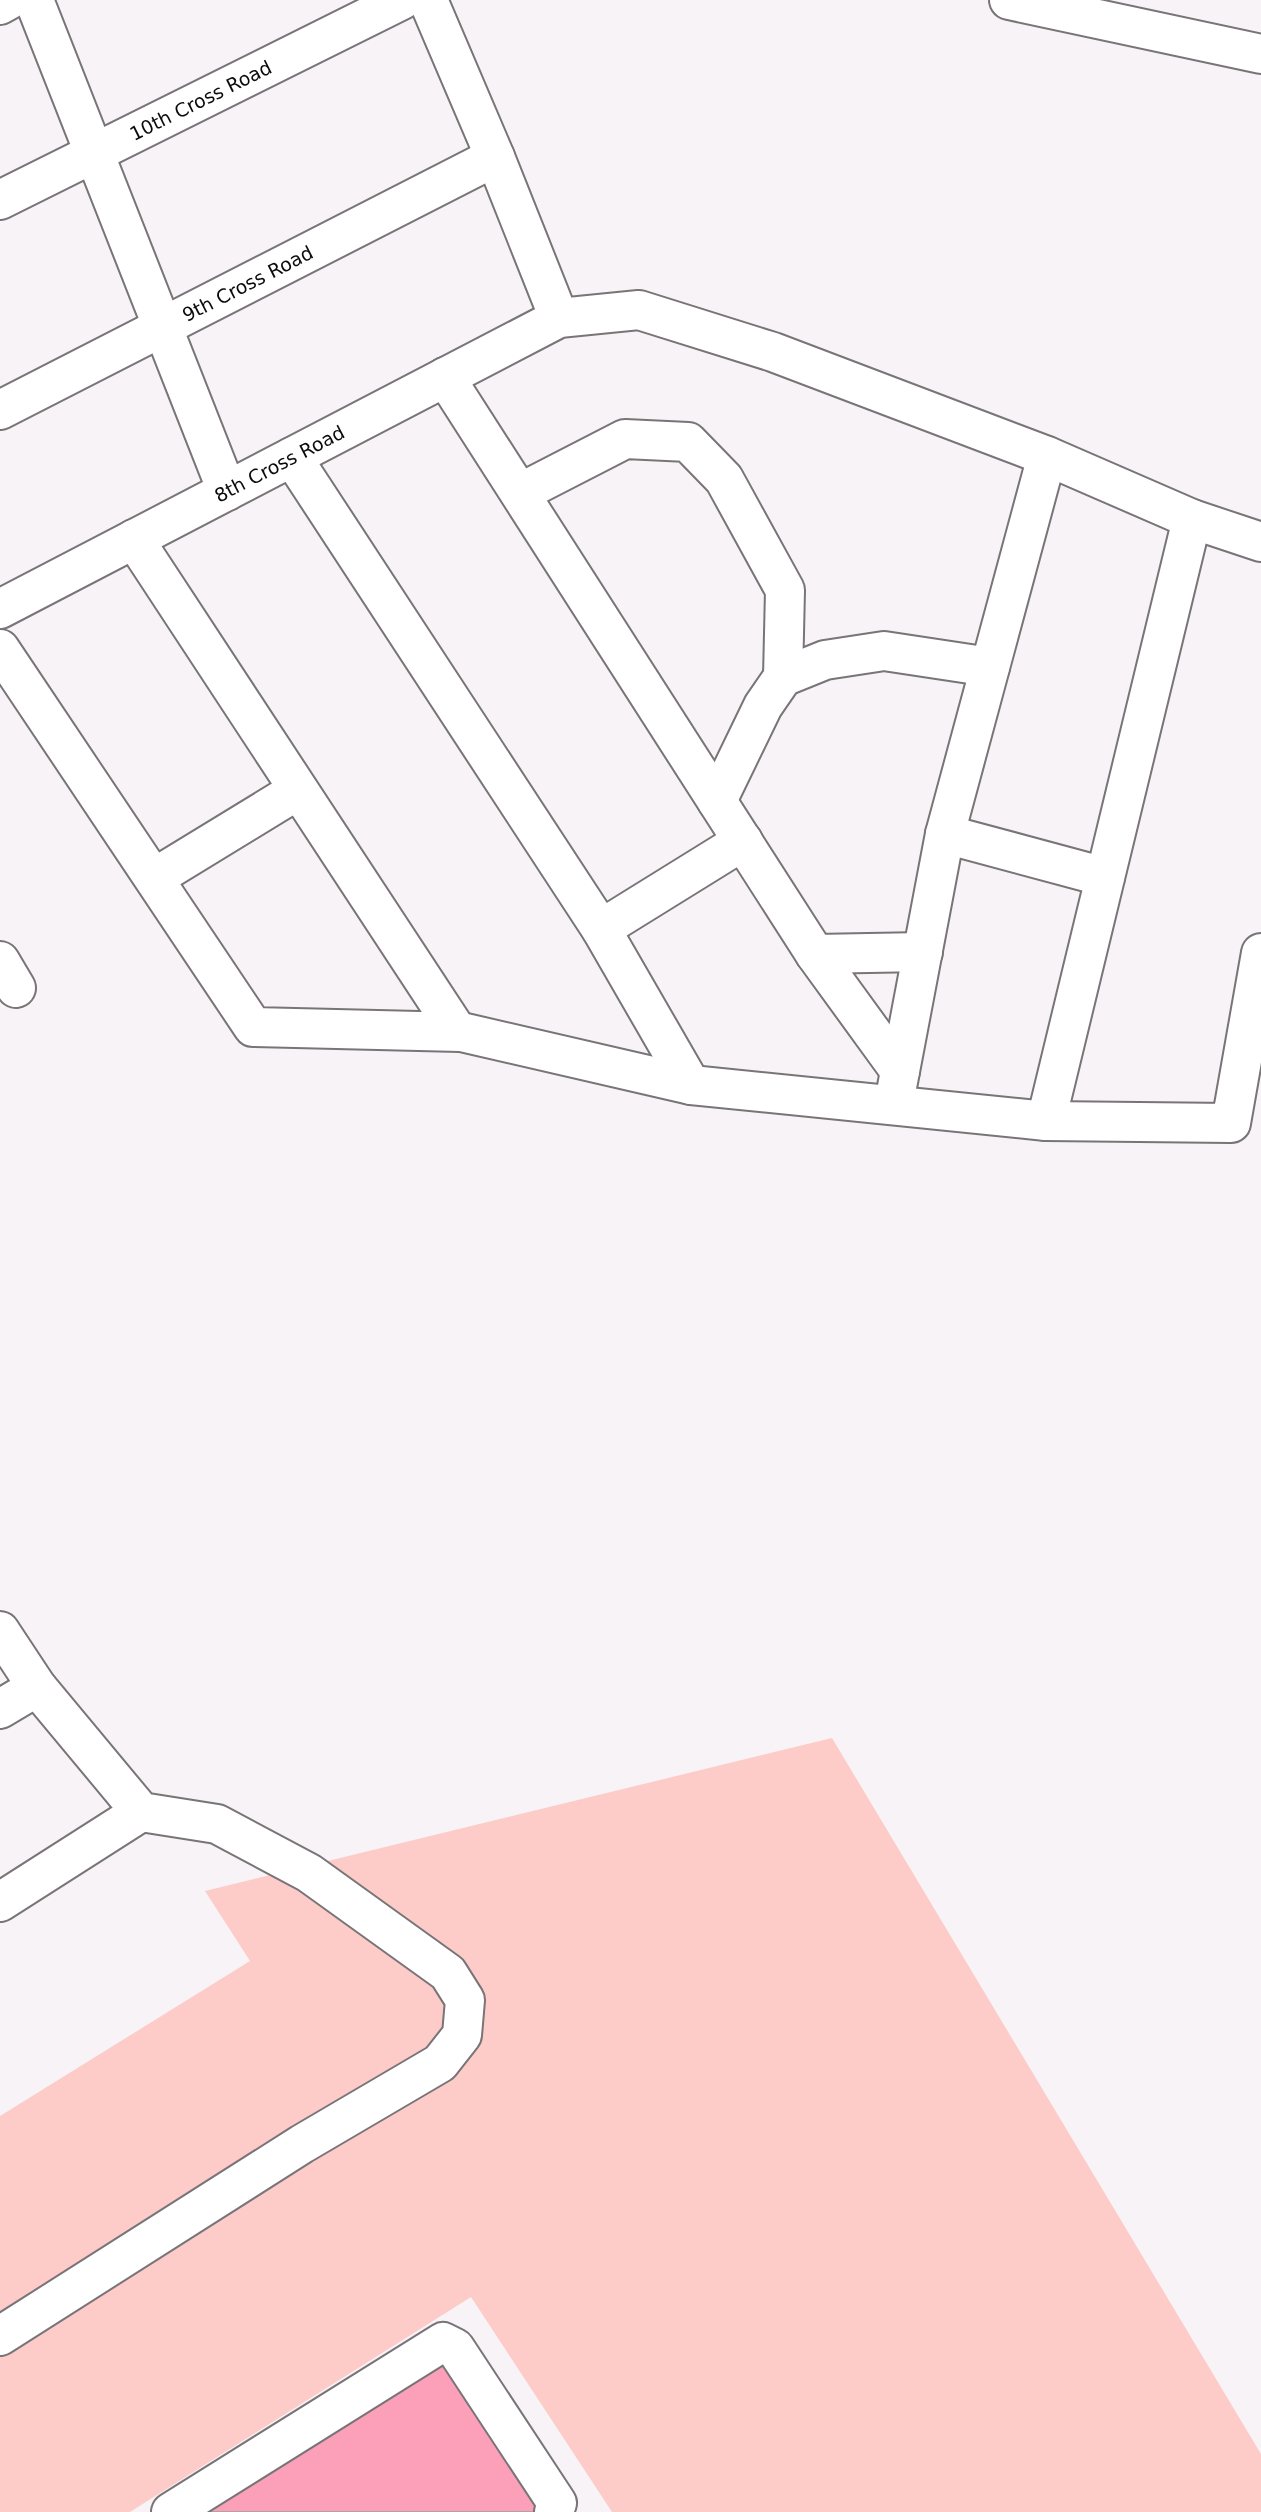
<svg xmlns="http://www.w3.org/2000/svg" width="1261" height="2512" viewBox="0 0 1261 2512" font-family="'DejaVu Sans',sans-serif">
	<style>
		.green { fill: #fdccc9 }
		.building { fill: #fca0ba; stroke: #aaa5a6; stroke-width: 2 }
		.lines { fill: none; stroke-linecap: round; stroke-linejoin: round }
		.minor-casing { stroke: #787477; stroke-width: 42 }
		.minor { stroke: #fff; stroke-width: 38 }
		.labels { text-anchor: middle; stroke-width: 5; stroke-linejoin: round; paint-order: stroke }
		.street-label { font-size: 19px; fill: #0c0b0c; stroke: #fff }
	</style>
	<rect width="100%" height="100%" fill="#f8f3f6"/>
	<polygon class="green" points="832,1738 1261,2454 1261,2512 612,2512 471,2297 130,2512 0,2512 0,2116 250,1961 205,1891"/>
	<polygon class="building" points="444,2358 539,2512 204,2512"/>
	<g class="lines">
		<defs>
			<g id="minor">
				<polyline points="34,0 227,491"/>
				<polyline points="428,0 495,157 559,318"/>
				<polyline points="1009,0 1261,54"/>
				<polyline points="0,5 9,0"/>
				<path id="s1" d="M0,200L402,0"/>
				<polyline points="445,377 815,954 900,1071"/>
				<path id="s2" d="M0,410L495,157"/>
				<polyline points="292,457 601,929 743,841"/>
				<polyline points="520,493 625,439 688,442 724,479 785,590 783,677"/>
				<polyline points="1192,519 1261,542"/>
				<polyline points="134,539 457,1031 691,1085 601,929"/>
				<path id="s3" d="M0,609L559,318L639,310L773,352L1047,456L1192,519L1046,1121L691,1085"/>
				<polyline points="0,649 253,1027 460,1032"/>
				<polyline points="717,801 763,706 783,677 825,660 884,651 990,667"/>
				<polyline points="945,834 1105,877"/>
				<polyline points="154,878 298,790"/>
				<polyline points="815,954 923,952"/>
				<polyline points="0,961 16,988"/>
				<polyline points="897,1087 945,834 1047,456"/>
				<polyline points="1046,1121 1231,1123 1261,953"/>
				<polyline points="0,1631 37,1687 141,1812 217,1824 309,1873 448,1973 465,2000 462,2035 440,2063 302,2144 0,2336"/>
				<polyline points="0,1709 37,1687"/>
				<polyline points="0,1902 141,1812"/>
				<polyline points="171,2512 443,2342 455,2348 557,2503 554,2512"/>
			</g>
		</defs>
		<use href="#minor" class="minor-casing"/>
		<use href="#minor" class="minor"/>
	</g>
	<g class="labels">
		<g class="street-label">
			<text dy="7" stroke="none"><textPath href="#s1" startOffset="224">10th Cross Road</textPath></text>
			<text dy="7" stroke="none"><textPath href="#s2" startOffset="278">9th Cross Road</textPath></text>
			<text dy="7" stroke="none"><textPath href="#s3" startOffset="315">8th Cross Road</textPath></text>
		</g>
	</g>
</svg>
